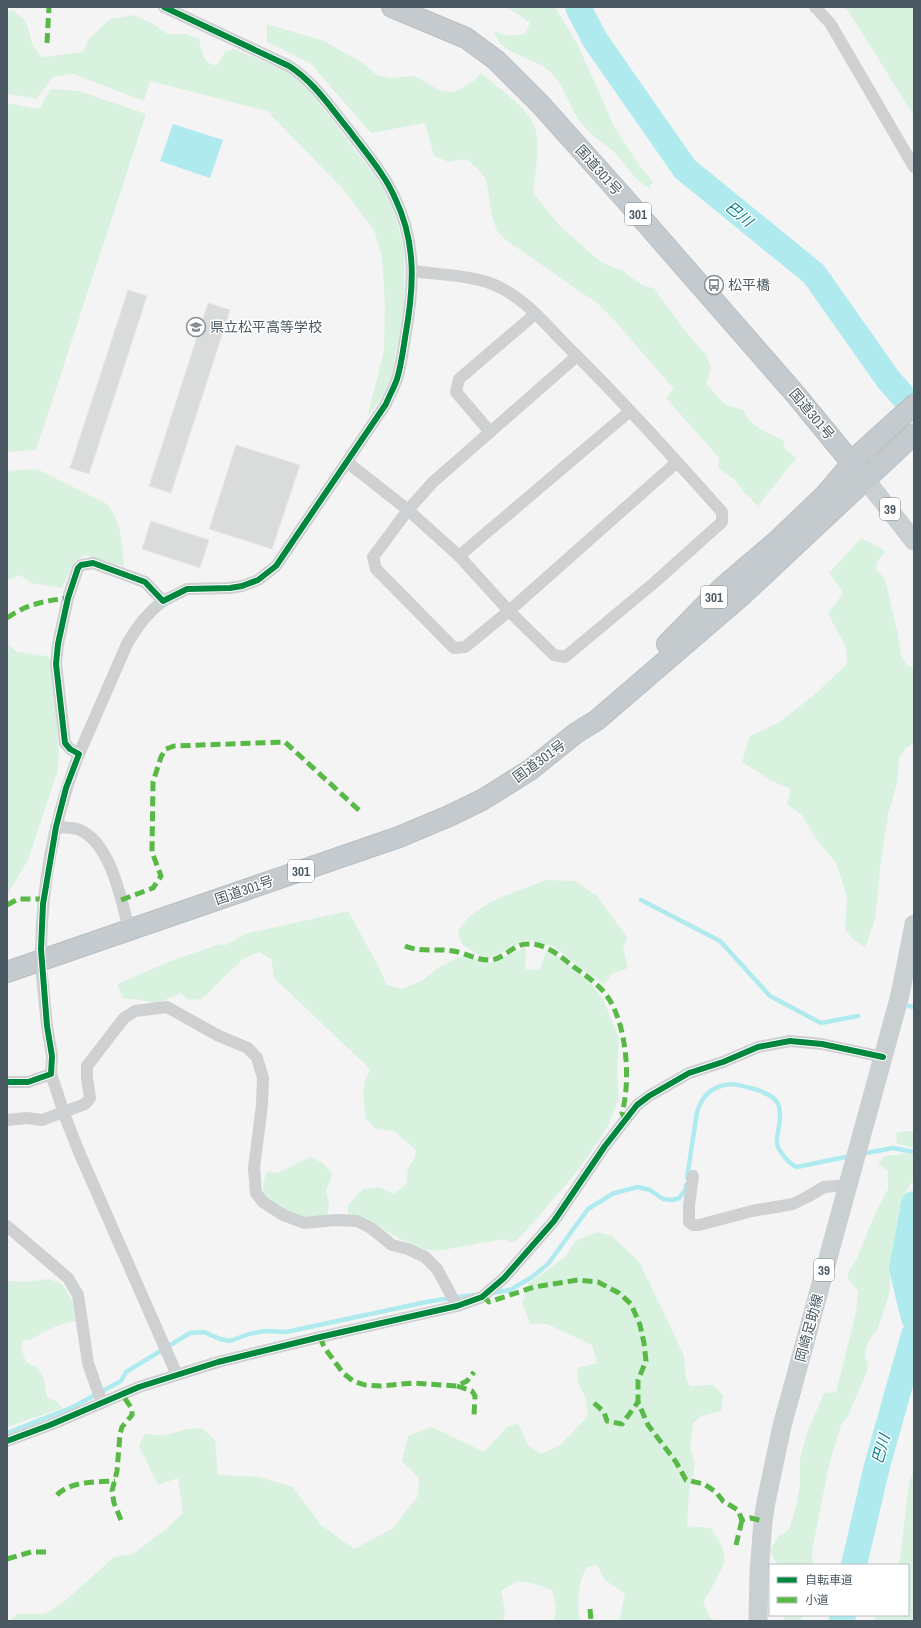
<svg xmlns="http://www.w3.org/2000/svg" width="921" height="1628" viewBox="0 0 921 1628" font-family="'Archivo Narrow','Noto Sans JP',sans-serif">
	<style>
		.green { fill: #d9f2e0 }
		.water { fill: #afeaef }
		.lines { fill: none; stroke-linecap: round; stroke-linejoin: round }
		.stream { stroke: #afeaef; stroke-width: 4.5 }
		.river { stroke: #afeaef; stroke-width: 26 }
		.building { fill: #dadcdc; stroke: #e5e6e7 }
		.trunk-casing { stroke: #b9bfc3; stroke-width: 22 }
		.minor { stroke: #ced0d2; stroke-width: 12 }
		.primary { stroke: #cacfd1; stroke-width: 19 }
		.trunk { stroke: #c4cacd; stroke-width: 20 }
		.minor-bridge { stroke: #ced0d2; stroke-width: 12 }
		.quiet { stroke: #58b947; stroke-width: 5; stroke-dasharray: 10 5; stroke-linecap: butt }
		.cycleway-casing { stroke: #fff; stroke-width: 8 }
		.cycleway { stroke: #00873e; stroke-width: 6 }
		.labels { text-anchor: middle; stroke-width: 3; stroke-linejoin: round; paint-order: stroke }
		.shield { fill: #fff; stroke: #808b90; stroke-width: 1 }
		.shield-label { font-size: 13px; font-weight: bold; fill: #4a5961 }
		.street-label { font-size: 14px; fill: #4a5961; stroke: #fff }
		.poi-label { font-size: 14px; fill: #4a5961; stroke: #fff; text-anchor: start }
		.water-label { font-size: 15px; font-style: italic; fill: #0e7f89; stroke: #fff }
	</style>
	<rect width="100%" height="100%" fill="#f4f4f4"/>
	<g class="green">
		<path d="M505,7H555L579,47L615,128L640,166L653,182L649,188C633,180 626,163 613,151C601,141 589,134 579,120C568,104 564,84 549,71C533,56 499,55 494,31L508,36L525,34L530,23L518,14Z"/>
		<polygon points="843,7 914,7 914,116 849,12"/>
		<path d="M13,10C16,13 22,17 25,21C32,34 29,48 44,57L83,52L88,40L110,19L135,15L155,25L168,34H185L199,39C201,50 204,66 217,65L226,51L234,49L287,71L302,81L376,177L392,203L404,250V305L392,375L381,398L367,418L384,351L385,304L382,256L374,230L342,188L267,111L150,81L144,101L73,74L53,77L36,99L7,94V11Z"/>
		<path d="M267,24L324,41L361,62L377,75L390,78L415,76L439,90L455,92L474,81L481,73C499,89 524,104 534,125C541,140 535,177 533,193L560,226L595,257L605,264L623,271L643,286L654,288L683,328L706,355L711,367L706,384L725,404L743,410C752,428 766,432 783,440L785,449L796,458L758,506L744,492L734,479L718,468L719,458L666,398L674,389L614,320L598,304L506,240L497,231L492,216L486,179L478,169L466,159L449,162L434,156L425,123L371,133L311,64L267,42Z"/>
		<polygon points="51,89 79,91 146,114 36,450 7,452 7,103 39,109"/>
		<path d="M37,469L107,504C122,522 122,544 124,567L85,555L75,561L62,588L31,583L20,575L7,580V471Z"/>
		<polygon points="861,538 882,549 885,552 877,562 876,569 885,579 897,630 901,655 908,666 914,667 914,743 907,747 899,758 897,784 888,814 880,868 875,920 865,948 854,940 845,930 847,897 836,863 816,839 802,815 787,804 791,789 772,781 742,762 750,736 778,723 813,696 847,664 846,647 828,614 843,593 829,573"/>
		<polygon points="7,643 17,652 47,656 52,660 59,753 57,773 28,860 7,895"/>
		<path d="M546,880L575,881L596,895L627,937L623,948L628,968L612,974L604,984L579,967L555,947L527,940L490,958L477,954L462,944L458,931C476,901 515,893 546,880Z"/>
		<polygon points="348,911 379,967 387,985 402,989 423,980 437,968 458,958 466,956 491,963 526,947 525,969 540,970 546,951 552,952 588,979 603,999 619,1038 617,1070 619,1098 606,1130 579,1169 533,1223 517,1240 511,1243 505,1239 437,1251 424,1249 400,1239 371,1222 348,1213 348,1205 363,1189 380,1187 393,1194 406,1185 408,1168 415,1157 416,1150 394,1131 376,1129 366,1119 363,1094 365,1081 370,1069 274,978 271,959 259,952 243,959 202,999 189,1000 180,993 156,1004 141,1000 123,998 117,984 171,961 220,944 226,945 245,934"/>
		<polygon points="909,1131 914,1131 914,1148 897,1144 896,1133"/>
		<polygon points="912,1153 914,1155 914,1180 905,1192 904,1216 889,1272 890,1279 890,1291 878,1328 868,1342 865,1353 868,1369 848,1416 841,1425 836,1441 828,1469 812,1552 813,1565 778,1565 769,1551 778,1537 788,1531 795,1511 800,1486 800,1458 807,1433 824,1393 836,1392 856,1312 858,1291 848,1279 848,1273 857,1258 874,1216 888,1189 888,1171 878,1163 885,1156"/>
		<polygon points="310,1157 323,1163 332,1174 326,1191 329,1205 327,1216 304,1217 286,1211 264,1196 263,1184 267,1171 278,1173"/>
		<path d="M597,1232L612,1236L639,1262L666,1317L684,1356L686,1379L690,1386L713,1385L723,1395L721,1411L701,1416L693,1423L690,1448L695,1465L689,1492L687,1526L711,1528C717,1537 725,1548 724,1560C724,1569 708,1594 703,1602L710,1618L718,1621H618L620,1617L625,1594L605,1580L597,1565L587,1567C577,1584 577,1602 580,1621H554L556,1608L552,1590L535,1584L518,1581L501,1591L505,1610L503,1621H9L18,1614H45L67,1599L114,1557L133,1554L166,1529L183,1513L178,1478L158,1485L139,1446L145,1433C162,1437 166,1435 183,1430C188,1428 196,1429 202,1428L215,1440L218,1475L259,1477L293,1487L321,1525L354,1549L392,1529L418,1496L419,1478L402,1461L408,1436L432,1427L484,1452L507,1427L518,1423L529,1446L541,1454L560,1445L588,1416L585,1397L578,1382L577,1368L597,1363L592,1345L547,1324H530L522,1303L528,1284L566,1256L575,1241Z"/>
		<path d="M48,1279C52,1280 56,1281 60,1283C69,1288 76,1311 76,1321C57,1325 47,1329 31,1340H24L21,1347L26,1362L38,1368L43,1376L47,1397L56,1401L62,1408L7,1427V1281L27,1282Z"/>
		<polygon points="914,1469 914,1621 874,1621 876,1615 908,1615 908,1565 897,1565 900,1560 909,1483"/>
		<polygon points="785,1615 804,1615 801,1621 783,1621"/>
	</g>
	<polygon class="water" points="173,124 223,140 210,178 160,161"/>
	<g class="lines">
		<g class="stream">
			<polyline points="641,900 720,941 770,996 821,1023 858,1016"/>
			<polyline points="909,1006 914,1007"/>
			<polyline points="861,1154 893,1148 914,1152"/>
			<path d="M687,1178L697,1112C701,1100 707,1090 721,1086C732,1082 743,1086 754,1089C781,1097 783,1106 778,1132C777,1137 776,1143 778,1147C779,1150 782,1153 783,1155C788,1161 790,1164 797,1167L850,1156"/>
			<polyline points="492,1293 510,1290 532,1277 548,1264 588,1209 614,1193 638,1187 650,1190 663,1199 673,1200 679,1198 685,1190 686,1185"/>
			<polyline points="7,1433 73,1407 121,1381 126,1372 190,1333 204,1332 220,1339 230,1341 249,1334 265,1331 286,1332 431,1301 473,1295"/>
		</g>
		<g class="river">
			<polyline points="578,7 595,40 685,169 814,274 888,379 914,409"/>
			<polyline points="914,1204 902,1269 914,1318"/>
			<polyline points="854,1565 877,1466 914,1335"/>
			<polyline points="842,1621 843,1615"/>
		</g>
	</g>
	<g class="building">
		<polygon points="128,290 147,296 89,474 70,468"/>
		<polygon points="208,303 230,310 171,493 149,486"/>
		<polygon points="236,445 300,465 272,549 209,529"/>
		<polygon points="151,521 209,540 200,568 142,549"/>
	</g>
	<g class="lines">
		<defs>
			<g id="trunk">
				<polyline points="392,7 466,38 496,60 541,105 625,199 796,395 865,479"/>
				<polyline points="667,644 724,586 778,540 825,495 862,452 914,405"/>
				<polyline points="7,972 399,837 449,816 482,800 530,770 576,733 597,720 740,597 914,434"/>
			</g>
		</defs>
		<use href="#trunk" class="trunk-casing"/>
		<g class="minor">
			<polyline points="815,7 830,23 914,167"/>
			<polyline points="577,356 433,482 408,510 373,557 376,569 454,648 465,647 509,611 677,462"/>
			<polyline points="490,432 456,392 459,379 535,314"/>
			<path d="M347,462L408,510L459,556L509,611L554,655L565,657L655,582L722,522V512C672,456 621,399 567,346C547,326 527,301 501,288C478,275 440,275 413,271"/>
			<polyline points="459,556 630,411"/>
			<path d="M79,754L127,644C137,626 147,613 163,601"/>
			<path d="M56,827C63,828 74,827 80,830C111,844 121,899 129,929"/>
			<path d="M41,949C42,882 55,816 79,754L70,749L65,743L56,664L58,644L68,598L78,568L81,565L93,563L145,582L163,601L187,589L230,588L242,586L258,580L276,566L386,404C389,396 394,388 397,379C401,366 403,351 405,338C414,288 417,244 395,198C384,173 365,152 349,130C330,107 314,82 289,66L164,7"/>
			<polyline points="51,1074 66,1119 79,1152 177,1375"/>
			<polyline points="7,1082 28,1082 51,1074 52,1056 47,1026 42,975"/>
			<polyline points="85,1104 90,1098 87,1078 87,1066 124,1018 135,1011 167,1007 219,1036 248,1048 257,1058 263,1078 262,1105 254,1168 256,1193 263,1202 283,1215 304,1223 335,1220 357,1221 371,1228 392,1245 408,1249 425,1257 437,1269 457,1306"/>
			<polyline points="7,1120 27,1118 42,1120"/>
			<polyline points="693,1176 689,1205 689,1222 693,1225 699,1225 752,1211 793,1204 809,1196 824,1187 847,1185"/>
			<polyline points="7,1226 68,1278 78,1295 88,1363 102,1403"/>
			<polyline points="7,1441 50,1425 139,1387 218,1362 320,1337 457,1306 482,1297 504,1278 554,1221 605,1146 637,1105 649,1096 689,1073 723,1062 758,1047 790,1041 822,1044 883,1057"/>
		</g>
		<g class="primary">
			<polyline points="865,479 914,541"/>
			<polyline points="758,1621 759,1573 763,1521 766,1502 782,1426 900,995 914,924"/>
		</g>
		<use href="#trunk" class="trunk"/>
		<polyline class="minor-bridge" points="42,1120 85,1104"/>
		<g class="quiet">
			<polyline points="47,43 49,7"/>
			<path d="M7,618C27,604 44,601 68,598"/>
			<polyline points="121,900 153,888 161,876 152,852 153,782 161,757 166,749 174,746 285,742 361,812"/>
			<polyline points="7,905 18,899 44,899"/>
			<path d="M405,946C421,953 437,948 453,951C465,953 479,961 491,960C505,958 514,944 527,944C544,943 558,954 570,964C583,974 597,982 607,996C627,1024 631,1081 622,1113L625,1119"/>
			<polyline points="483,1296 489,1302 534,1287 578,1280 598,1282 619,1293 631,1304 640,1325 644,1343 646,1361 638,1380 638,1402 648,1425 676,1462 686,1480 704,1484 716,1492 723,1501 738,1510 742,1520 751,1518 763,1521"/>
			<polyline points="320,1337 324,1347 343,1373 353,1381 365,1385 381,1386 413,1383 457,1386 467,1381 474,1372"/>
			<polyline points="457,1386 472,1391 475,1396 474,1415"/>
			<polyline points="594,1403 604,1412 607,1421 622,1424 638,1402"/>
			<path d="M57,1495C70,1481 97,1482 115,1481"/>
			<polyline points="121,1520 114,1503 112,1491 117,1471 120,1434 122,1427 132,1415 132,1409 122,1394"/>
			<polyline points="736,1545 742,1520"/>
			<polyline points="7,1559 31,1552 46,1552"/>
			<polyline points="590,1609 591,1621"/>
		</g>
		<defs>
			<g id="cycleway">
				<path d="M7,1082H28L51,1074L52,1056L47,1026L41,949L43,904L56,827L66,788L79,754L70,749L65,743L56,664L58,644L68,598L78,568L81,565L93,563L145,582L163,601L187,589L230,588L242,586L258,580L276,566L386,404C389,396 394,388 397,379C401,366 403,351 405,338C414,288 417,244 395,198C384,173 365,152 349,130C330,107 314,82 289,66L164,7"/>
				<polyline points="7,1441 50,1425 139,1387 218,1362 320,1337 457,1306 482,1297 504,1278 554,1221 605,1146 637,1105 649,1096 689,1073 723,1062 758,1047 790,1041 822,1044 883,1057"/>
			</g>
		</defs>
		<use href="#cycleway" class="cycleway-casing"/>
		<use href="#cycleway" class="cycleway"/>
	</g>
	<defs>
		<symbol id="bus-ring" viewBox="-11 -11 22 22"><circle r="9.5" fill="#fff" stroke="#868f94" stroke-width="1.5"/><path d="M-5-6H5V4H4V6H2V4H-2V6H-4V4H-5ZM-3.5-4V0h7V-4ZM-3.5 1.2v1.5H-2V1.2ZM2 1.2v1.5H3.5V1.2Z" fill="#868f94"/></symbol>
		<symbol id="school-ring" viewBox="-11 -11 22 22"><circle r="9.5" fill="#fff" stroke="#868f94" stroke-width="1.5"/><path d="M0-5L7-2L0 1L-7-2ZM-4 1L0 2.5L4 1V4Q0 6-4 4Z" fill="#868f94"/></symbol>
	</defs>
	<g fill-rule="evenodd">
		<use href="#bus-ring" x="703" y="274" width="22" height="22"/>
		<use href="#school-ring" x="185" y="316" width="22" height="22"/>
	</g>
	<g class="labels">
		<g class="shield">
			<rect x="625" y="203" width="26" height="22" rx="3"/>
			<rect x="880" y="498" width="20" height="22" rx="3"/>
			<rect x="701" y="586" width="26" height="22" rx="3"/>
			<rect x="288" y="860" width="26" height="22" rx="3"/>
			<rect x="814" y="1259" width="20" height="22" rx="3"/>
		</g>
		<g class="shield-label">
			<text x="638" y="219">301</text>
			<text x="890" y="514">39</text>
			<text x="714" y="602">301</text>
			<text x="301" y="876">301</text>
			<text x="824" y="1275">39</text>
		</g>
		<g class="street-label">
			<text transform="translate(599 170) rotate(48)" y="5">国道301号</text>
			<text transform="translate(812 414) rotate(50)" y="5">国道301号</text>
			<text transform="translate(539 761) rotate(-36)" y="5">国道301号</text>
			<text transform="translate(244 890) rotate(-19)" y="5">国道301号</text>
			<text transform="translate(809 1328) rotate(-75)" y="5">岡崎足助線</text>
		</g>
		<g class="poi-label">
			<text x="728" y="290">松平橋</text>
			<text x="210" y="332">県立松平高等学校</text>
		</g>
		<g class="water-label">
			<text transform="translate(739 214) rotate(39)" y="5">巴川</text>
			<text transform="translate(881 1449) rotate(-74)" y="5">巴川</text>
		</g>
	</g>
	<rect width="921" height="1628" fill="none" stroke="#4a5961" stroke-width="16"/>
	<rect x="769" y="1564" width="140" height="52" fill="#ffffff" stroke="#b7bdc0"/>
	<rect x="777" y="1577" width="20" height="6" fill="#00873e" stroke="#b7bdc0"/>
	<text x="805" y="1584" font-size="12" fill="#4a5961">自転車道</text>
	<rect x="777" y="1597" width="20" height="6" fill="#58b947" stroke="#b7bdc0"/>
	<text x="805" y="1604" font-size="12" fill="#4a5961">小道</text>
</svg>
